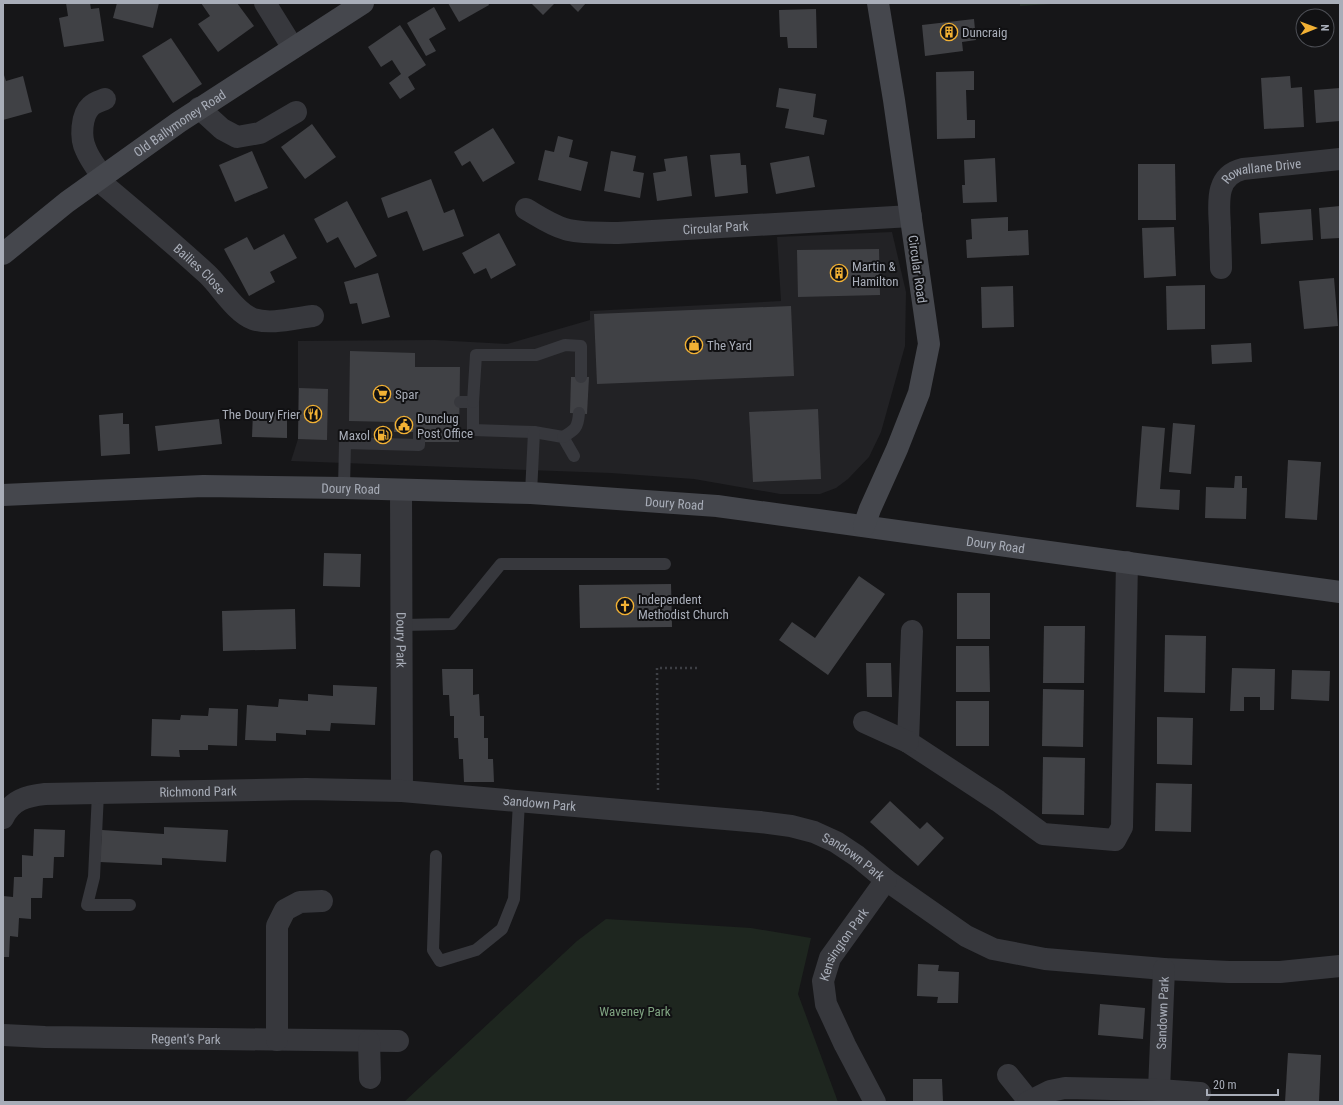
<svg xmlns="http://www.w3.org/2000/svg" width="1343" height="1105" viewBox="0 0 1343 1105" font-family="'Roboto Condensed',sans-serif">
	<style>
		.built { fill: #222225 }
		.green { fill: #1e261f }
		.building { fill: #404145 }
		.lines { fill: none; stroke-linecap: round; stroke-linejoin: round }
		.path { stroke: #3d3f44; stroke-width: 2.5; stroke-dasharray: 2 3; stroke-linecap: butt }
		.lane { stroke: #37383d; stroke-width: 12 }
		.street { stroke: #37383d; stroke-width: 22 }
		.secondary { stroke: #45474d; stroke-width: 22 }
		.labels { text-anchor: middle; stroke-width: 4; stroke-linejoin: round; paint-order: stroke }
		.poi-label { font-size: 13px; fill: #a8adb8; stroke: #111113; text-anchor: start }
		.street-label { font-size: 13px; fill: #a8adb8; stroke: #111113 }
		.park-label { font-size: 13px; fill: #7fa381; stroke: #111113 }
	</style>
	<rect width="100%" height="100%" fill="#161618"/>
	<polygon class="built" points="892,232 906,292 905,346 881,432 869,457 848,479 836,488 820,494 780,494 694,479 611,473 291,461 298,439 298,341 435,340 507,344 590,320 590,311 781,301 777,237"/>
	<g class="green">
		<polygon points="1020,3 1067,3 1020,6"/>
		<polygon points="606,919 751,928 811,938 798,994 838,1102 404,1102 577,941"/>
	</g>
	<g class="building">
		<polygon points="66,3 90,3 91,9 99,8 104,41 64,47 59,18 68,16"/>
		<polygon points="117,3 159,3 153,28 113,18"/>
		<polygon points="201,3 237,3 254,26 218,52 198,24 210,16"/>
		<polygon points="448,3 488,3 489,5 459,22"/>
		<polygon points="531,3 555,3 543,15"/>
		<polygon points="569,3 586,3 578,12"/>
		<polygon points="434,7 446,29 429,39 436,51 426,56 407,23"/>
		<polygon points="816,9 817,48 788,48 787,37 780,37 779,10"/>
		<polygon points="974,19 976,40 962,42 963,51 925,56 922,25"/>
		<polygon points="400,25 426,65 408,77 415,89 400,99 389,83 401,74 392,60 381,67 368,47"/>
		<polygon points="171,38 202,84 173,103 142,56"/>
		<polygon points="974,71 974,90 966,90 967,120 975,120 975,138 937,139 936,72"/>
		<polygon points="3,72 6,81 23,76 32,112 3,120"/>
		<polygon points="1290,76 1291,88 1302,87 1304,127 1264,129 1261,78"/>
		<polygon points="779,88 816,94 813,117 827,120 824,135 785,128 789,109 776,107"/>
		<polygon points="1340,88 1340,121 1316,123 1314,90"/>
		<polygon points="312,124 336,157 305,179 281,147"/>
		<polygon points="493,128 515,163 483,182 470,161 462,166 454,152"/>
		<polygon points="558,136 573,140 569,157 588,162 581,191 538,180 545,150 554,152"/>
		<polygon points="252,151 268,188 235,202 219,165"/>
		<polygon points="611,151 636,156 633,171 644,173 640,198 604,191"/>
		<polygon points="740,153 741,165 746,165 748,193 715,197 710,155"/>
		<polygon points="687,156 692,196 657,201 653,173 666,171 664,159"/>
		<polygon points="809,156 815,187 776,194 770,163"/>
		<polygon points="995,158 997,202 963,203 962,185 965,185 964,160"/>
		<polygon points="1138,164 1175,164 1176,220 1138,220"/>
		<polygon points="431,179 444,213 454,209 464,236 423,251 407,211 388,218 381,198"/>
		<polygon points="347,201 377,256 355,268 338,237 327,243 314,219"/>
		<polygon points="1340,206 1340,238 1321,239 1319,208"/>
		<polygon points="1311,209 1313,240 1261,244 1259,213"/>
		<polygon points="1008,217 1008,231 1028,230 1029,255 967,258 966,240 972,239 971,219"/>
		<polygon points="1174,227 1176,276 1144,278 1142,228"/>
		<polygon points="499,233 516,265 491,279 486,268 474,274 462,253"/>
		<polygon points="284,234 297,258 270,272 275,282 249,296 224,249 247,237 254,250"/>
		<polygon points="879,249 880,295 798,297 797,250"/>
		<polygon points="378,273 390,317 362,324 357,303 350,304 344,282"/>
		<polygon points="1334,278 1338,326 1304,329 1299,281"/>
		<polygon points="1205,285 1205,329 1167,330 1166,286"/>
		<polygon points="1013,286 1014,327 982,328 981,287"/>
		<polygon points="791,306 794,376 597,384 594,314"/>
		<polygon points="1251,343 1252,362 1212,364 1211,345"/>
		<polygon points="350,351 415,353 415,367 460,367 459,442 424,442 424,432 394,432 394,422 349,421"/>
		<polygon points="571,377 589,377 587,414 570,413"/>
		<polygon points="299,388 328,389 327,440 298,439"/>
		<polygon points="818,409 821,479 753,482 749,412"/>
		<polygon points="253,412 287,412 287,438 252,437"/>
		<polygon points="123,413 123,424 129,424 130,454 101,456 99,415"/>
		<polygon points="219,419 222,444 158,451 155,426"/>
		<polygon points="1173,423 1195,425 1191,474 1169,472"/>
		<polygon points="1142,426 1165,428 1160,489 1180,490 1179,510 1136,507"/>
		<polygon points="1288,460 1321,462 1317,520 1285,518"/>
		<polygon points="1235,476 1242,476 1242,488 1247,488 1246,519 1205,518 1206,487 1234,488"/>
		<polygon points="324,553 361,554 360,587 323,586"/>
		<polygon points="859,576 885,594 828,675 779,640 792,622 815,638"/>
		<polygon points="671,584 672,627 580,628 579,585"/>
		<rect x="957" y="593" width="33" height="46"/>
		<polygon points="295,609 296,649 223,651 222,611"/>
		<polygon points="1044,626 1085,626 1084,683 1043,683"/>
		<polygon points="1165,635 1206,636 1205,693 1164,692"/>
		<polygon points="956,646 989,646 990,692 956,692"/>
		<polygon points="866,663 891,663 892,697 867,697"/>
		<polygon points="1232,668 1275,669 1274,710 1260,710 1260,697 1244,697 1244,711 1230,711"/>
		<polygon points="442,669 473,669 473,695 479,694 480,716 484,716 484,738 488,738 488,759 493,759 494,782 464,782 463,759 459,759 458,738 454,738 454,716 450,716 449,695 443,695"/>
		<polygon points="1292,670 1330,671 1329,701 1291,699"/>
		<polygon points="333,685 377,687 375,725 331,723 330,731 306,730 306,735 276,733 276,741 245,740 247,705 278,707 279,699 308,701 308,694 333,696"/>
		<polygon points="1043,689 1084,690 1083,747 1042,746"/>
		<rect x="956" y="701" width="33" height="45"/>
		<polygon points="209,708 238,709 237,746 208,745 208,750 179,750 180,757 151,756 152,719 180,720 181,715 208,716"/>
		<polygon points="1157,717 1193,718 1192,765 1157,764"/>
		<polygon points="1043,757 1085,758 1084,815 1042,814"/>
		<polygon points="1156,783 1192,784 1191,832 1155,831"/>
		<polygon points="890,801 920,829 927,822 944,838 918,866 870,822"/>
		<polygon points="164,827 228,830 226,862 162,858 162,865 100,862 102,830 164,834"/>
		<polygon points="34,829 65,830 64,857 54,857 53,878 43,878 42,898 31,898 31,919 19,918 18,937 10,936 9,957 3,957 3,896 13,897 14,877 22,877 22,855 33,856"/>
		<polygon points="918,964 939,965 938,971 959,972 958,1003 937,1003 938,997 917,996"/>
		<polygon points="1100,1004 1145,1008 1143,1039 1098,1035"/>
		<polygon points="1288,1053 1321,1055 1319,1102 1285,1102"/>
		<polygon points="913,1079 942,1079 943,1102 913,1102"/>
	</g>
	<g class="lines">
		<polyline class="path" points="658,790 657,668 700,668"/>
		<g class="lane">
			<polyline points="460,402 473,402 473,430 534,432 563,437 574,456"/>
			<polyline points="473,402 476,355 536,355 565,345 581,346 581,377"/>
			<path d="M563,437C575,430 578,428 579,413"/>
			<polyline points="344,488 345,443 419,445 419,432"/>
			<polyline points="531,493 534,432"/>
			<polyline points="402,625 452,624 501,564 665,564"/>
			<polyline points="98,793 94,877 87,905 130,905"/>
			<polyline points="436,856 433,950 440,961 476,950 502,929 514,899 519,801"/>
		</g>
		<g class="street">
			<polyline points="265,3 293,48"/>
			<polyline points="199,108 222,129 237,137 260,133 296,112"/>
			<path d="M102,177C97,168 90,160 86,150C80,138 81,115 91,106C95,102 100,101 105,99"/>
			<path id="s1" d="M98,180C135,211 172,242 207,274C221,287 235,312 253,319C271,325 295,318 313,316"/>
			<path id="s2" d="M526,209C538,216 551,225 565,229C581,234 601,232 618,233L911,216"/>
			<path id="s3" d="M1221,268C1221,255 1220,241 1220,228C1219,204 1214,176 1243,169L1340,159"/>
			<path id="s4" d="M401,490L402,791"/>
			<polyline points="912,631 908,742 998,801 1043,834 1115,840 1122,827 1127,562"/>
			<polyline points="864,722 908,742"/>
			<path id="s5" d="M3,818C12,800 26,796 45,794L306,789L402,791L760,822L791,826L814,832L836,842L857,856L886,880L966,936L993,949L1045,959L1164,969L1229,972H1280L1340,966"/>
			<path id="s6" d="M3,1035L45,1037L398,1041"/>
			<polyline points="277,1040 277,926 285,910 300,902 322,901"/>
			<polyline points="369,1041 370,1078"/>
			<polyline points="1008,1075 1029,1101"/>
			<path id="s7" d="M1159,1090L1164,969"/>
			<path id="s8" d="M875,1102L845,1045L826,1004L823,981L830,958L886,880"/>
			<polyline points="1028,1102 1050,1091 1065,1088 1159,1090 1200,1093"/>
		</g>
		<g class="secondary">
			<path id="s9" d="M3,254L67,202L179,122L363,3"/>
			<path id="s10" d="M3,495L203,486L344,488L531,493L717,506L1340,592"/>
			<polyline points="864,526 870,509 897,449 919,393 929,344 894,100 878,3"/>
		</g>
	</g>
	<defs>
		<symbol id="building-ring" viewBox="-11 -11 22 22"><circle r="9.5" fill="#111113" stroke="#f2b134" stroke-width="1.5"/><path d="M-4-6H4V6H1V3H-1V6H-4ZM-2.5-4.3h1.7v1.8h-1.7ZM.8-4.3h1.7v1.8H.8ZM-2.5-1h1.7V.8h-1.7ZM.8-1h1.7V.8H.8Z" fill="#f2b134"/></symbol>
		<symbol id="shop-ring" viewBox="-11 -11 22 22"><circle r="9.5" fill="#111113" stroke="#f2b134" stroke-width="1.5"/><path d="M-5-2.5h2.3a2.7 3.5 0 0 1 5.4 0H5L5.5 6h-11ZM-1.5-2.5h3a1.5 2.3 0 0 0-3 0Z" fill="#f2b134"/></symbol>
		<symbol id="supermarket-ring" viewBox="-11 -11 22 22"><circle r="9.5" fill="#111113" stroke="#f2b134" stroke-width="1.5"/><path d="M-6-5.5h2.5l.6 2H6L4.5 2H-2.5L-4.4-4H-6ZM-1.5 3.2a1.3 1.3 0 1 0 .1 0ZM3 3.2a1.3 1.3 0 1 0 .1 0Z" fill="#f2b134"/></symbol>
		<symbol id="restaurant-ring" viewBox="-11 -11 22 22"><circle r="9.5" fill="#111113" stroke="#f2b134" stroke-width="1.5"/><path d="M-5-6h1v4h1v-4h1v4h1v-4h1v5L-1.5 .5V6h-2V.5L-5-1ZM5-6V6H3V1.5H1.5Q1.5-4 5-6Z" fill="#f2b134"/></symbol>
		<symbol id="civic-ring" viewBox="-11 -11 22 22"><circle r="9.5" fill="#111113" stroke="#f2b134" stroke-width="1.5"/><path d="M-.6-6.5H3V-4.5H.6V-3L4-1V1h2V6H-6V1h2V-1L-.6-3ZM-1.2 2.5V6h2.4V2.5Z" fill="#f2b134"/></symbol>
		<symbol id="fuel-ring" viewBox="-11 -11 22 22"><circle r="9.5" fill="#111113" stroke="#f2b134" stroke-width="1.5"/><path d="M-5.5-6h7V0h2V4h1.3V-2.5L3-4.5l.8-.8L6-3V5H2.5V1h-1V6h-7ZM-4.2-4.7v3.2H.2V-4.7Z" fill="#f2b134"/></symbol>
		<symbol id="church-ring" viewBox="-11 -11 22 22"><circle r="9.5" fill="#111113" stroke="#f2b134" stroke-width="1.5"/><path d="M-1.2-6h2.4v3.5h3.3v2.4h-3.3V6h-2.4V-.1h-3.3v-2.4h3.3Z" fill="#f2b134"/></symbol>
	</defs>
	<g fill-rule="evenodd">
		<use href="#building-ring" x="939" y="22" width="20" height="20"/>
		<use href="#building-ring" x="829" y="263" width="20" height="20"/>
		<use href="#shop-ring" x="684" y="335" width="20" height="20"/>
		<use href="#supermarket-ring" x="372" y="384" width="20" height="20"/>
		<use href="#restaurant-ring" x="303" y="404" width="20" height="20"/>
		<use href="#civic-ring" x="394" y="415" width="20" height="20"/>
		<use href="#fuel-ring" x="373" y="425" width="20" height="20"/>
		<use href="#church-ring" x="615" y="596" width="20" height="20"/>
	</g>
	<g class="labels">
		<g class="poi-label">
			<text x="962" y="37">Duncraig</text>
			<text x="852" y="271">Martin &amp;<tspan x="852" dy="15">Hamilton</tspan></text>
			<text x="707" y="350">The Yard</text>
			<text x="395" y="399">Spar</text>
			<text x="300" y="419" text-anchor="end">The Doury Frier</text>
			<text x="417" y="423">Dunclug<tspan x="417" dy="15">Post Office</tspan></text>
			<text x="370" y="440" text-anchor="end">Maxol</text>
			<text x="638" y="604">Independent<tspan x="638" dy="15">Methodist Church</tspan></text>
		</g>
		<g class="street-label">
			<text dy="5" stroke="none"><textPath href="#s9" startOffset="220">Old Ballymoney Road</textPath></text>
			<text dy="5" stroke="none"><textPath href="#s3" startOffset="128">Rowallane Drive</textPath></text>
			<text dy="5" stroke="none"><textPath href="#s2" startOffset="195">Circular Park</textPath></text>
			<text dy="5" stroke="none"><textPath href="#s1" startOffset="135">Bailies Close</textPath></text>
			<text transform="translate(918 269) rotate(82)" y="5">Circular Road</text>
			<text dy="5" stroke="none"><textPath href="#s10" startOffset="348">Doury Road</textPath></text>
			<text dy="5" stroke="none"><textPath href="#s10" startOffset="672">Doury Road</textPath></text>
			<text dy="5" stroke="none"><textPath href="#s10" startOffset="996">Doury Road</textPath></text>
			<text dy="5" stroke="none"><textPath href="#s4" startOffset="150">Doury Park</textPath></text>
			<text dy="5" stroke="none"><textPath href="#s5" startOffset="204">Richmond Park</textPath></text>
			<text dy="5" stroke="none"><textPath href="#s5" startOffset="546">Sandown Park</textPath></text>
			<text dy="5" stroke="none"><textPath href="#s5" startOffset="869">Sandown Park</textPath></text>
			<text dy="5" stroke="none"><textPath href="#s8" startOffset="175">Kensington Park</textPath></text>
			<text dy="5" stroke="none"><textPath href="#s7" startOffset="77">Sandown Park</textPath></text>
			<text dy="5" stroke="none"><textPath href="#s6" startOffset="183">Regent's Park</textPath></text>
		</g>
		<g class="park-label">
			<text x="635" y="1016">Waveney Park</text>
		</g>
	</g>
	<rect width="1343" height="1105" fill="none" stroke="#a8adb8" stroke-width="8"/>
	<g transform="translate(1315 28) rotate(89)"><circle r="19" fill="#111113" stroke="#4d4f55"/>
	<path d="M0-3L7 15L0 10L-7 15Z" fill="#f2b134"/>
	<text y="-6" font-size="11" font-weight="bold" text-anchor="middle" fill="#a8adb8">N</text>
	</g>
	<path d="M1207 1089v6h71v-6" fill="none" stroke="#a8adb8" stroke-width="2"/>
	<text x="1213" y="1089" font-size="12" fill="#a8adb8" stroke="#111113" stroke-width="3" paint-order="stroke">20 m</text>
</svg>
